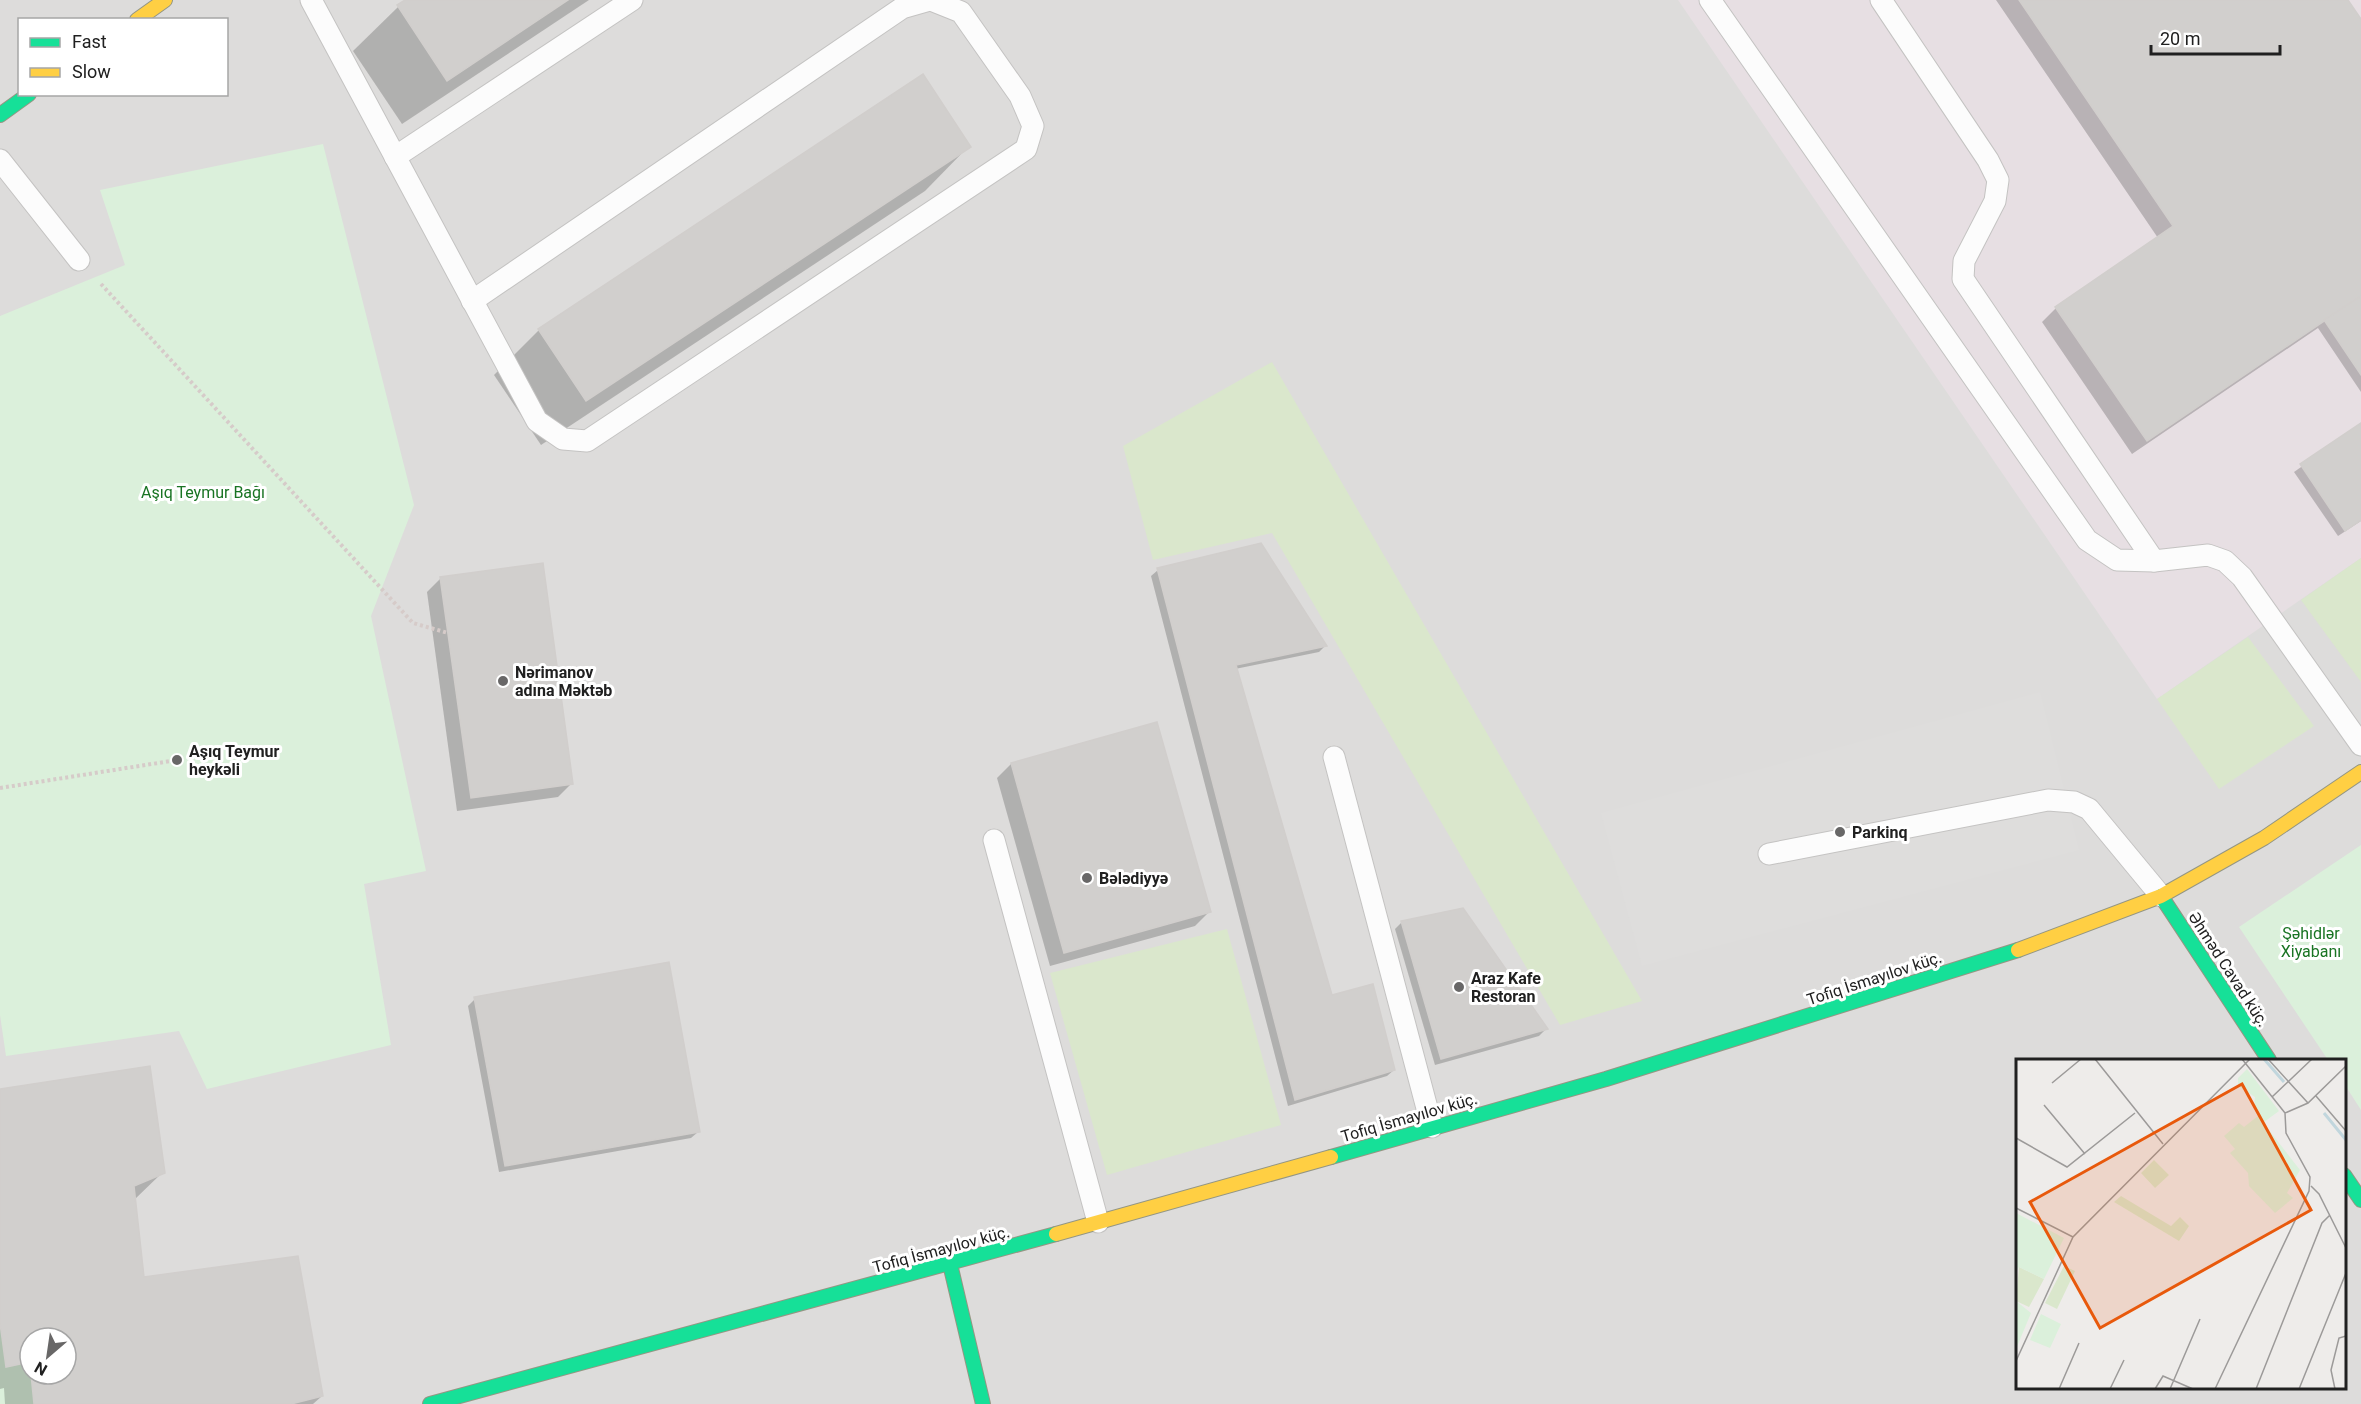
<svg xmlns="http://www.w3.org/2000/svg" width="2361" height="1404" viewBox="0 0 2361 1404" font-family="Roboto,sans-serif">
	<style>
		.residential { fill: #dddcdb; fill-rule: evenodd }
		.industrial { fill: #e7dfe3 }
		.grass { fill: #dae7cc }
		.park { fill: #dbf0db }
		.parking { fill: #dedddc }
		.shadow { fill: #0003; fill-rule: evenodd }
		.building { fill: #d1cfcd; stroke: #d1cecc; stroke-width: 1.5 }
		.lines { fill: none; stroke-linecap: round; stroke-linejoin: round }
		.lane-casing { stroke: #c4c3c2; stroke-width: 23 }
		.fast-casing { stroke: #949683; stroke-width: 16 }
		.slow-casing { stroke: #949683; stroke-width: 16 }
		.path { stroke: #d6cbc9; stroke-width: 4; stroke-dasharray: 3 3; stroke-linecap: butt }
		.lane { stroke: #fcfcfc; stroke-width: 21 }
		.fast { stroke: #16e098; stroke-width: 14 }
		.slow { stroke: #ffcf43; stroke-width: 14 }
		.poi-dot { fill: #686767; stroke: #fff; stroke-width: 2 }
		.labels { text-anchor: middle; stroke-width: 6; stroke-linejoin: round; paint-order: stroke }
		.park-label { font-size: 16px; fill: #197423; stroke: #fff }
		.poi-label { font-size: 16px; font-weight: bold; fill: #202020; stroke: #fff; text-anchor: start }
		.street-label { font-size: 16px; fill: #202020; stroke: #fff }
		.inset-river { fill: none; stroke: #c1d6dd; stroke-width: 3 }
		.inset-road { fill: none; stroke: #9c9a99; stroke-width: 1.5 }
		.view { fill: #e8590c; fill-opacity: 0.15; stroke: #e8590c; stroke-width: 3 }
		.inset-edge { fill: none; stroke: #202020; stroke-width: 3 }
	</style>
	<rect width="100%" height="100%" fill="#eeecea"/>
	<path class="residential" d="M0,0H2361V1404H0ZM20,20H226V94H20ZM2018,1060H2344V1388H2018ZM30,1338H66V1374H30Z"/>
	<polygon class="industrial" points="1678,0 2361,0 2361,558 2157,699"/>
	<g class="grass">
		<polygon points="1272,362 1642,1001 1560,1025 1272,533 1153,560 1123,446"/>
		<polygon points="2361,558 2361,682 2301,600"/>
		<polygon points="2248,637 2314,726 2219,789 2157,699"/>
		<polygon points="1227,929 1281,1125 1107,1175 1050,973"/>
	</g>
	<g class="park">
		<polygon points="323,144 414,505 371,616 426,871 364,884 391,1045 207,1089 179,1031 6,1056 0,1015 0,316 125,265 100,190"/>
		<polygon points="2361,845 2361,1110 2345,1085 2344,1060 2328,1060 2239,927"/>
		<polygon points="0,1323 6,1367 30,1362 34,1404 0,1404"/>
	</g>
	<polygon class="parking" points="2040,692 2079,850 1642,966 1601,813"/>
	<g class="shadow">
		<polygon points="408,0 589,0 402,124 353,51 398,7"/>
		<polygon points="1996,0 2346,0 2361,21 2361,392 2318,328 2132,454 2042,322 2056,308 2158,238"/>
		<polygon points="969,146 925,191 541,445 494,375 539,330"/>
		<polygon points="2361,425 2361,521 2338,536 2294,472"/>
		<polygon points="1158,570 1325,646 1319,652 1235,669 1331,997 1394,1070 1387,1076 1288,1106 1151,576"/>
		<polygon points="441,578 572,783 558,797 457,811 427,592"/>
		<polygon points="1156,724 1209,912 1195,926 1050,966 997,778 1011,764"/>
		<polygon points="1402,922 1546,1029 1539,1036 1435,1065 1395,929"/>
		<polygon points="475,999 698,1132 691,1138 499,1172 468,1006"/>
		<path d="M0,1090L163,1172L134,1200L142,1279L322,1396L313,1404H5L4,1388L0,1389ZM30,1338H66V1374H30Z"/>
	</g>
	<g class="building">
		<polygon points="405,0 568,0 447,81 397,5"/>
		<polygon points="2019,0 2348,0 2361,19 2361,296 2147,441 2055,307 2173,226"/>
		<polygon points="923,74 971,147 586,401 538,329"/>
		<polygon points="2361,296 2361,375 2324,320"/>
		<polygon points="2361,423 2361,520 2345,531 2300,464"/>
		<polygon points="1261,543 1327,646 1236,665 1332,995 1373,984 1395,1070 1295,1100 1157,568"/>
		<polygon points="543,563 573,784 471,798 440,577"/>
		<polygon points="1157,722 1211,912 1064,953 1011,763"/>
		<polygon points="1463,908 1548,1029 1441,1059 1401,921"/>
		<polygon points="669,962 700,1132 505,1166 474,997"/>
		<polygon points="150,1066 165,1173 134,1186 144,1277 298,1256 323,1396 291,1404 34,1404 31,1374 66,1374 66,1338 30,1338 30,1362 6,1367 0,1323 0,1089"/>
	</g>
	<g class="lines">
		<defs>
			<g id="lane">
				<polyline points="311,0 537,421 563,439 587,441 1026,149 1033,126 1020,96 961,12 931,0"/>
				<polyline points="1710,0 2087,540 2117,560 2154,561 2208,555 2225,561 2242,577 2361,745"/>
				<polyline points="1881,0 1988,160 1998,180 1995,201 1964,261 1963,279 2154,561"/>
				<polyline points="395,157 632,0"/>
				<polyline points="0,160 79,260"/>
				<polyline points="472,301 902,8 930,0"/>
				<polyline points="1334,757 1432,1127"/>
				<polyline points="994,840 1098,1222"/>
				<polyline points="1769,854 2048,800 2074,802 2089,809 2161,896"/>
			</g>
			<g id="fast">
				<polyline points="0,115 29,94"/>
				<polyline points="2161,896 2269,1060"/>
				<polyline points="1331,1157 1606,1079 2018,950"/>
				<polyline points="2344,1175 2361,1200"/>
				<polyline points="950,1264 983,1404"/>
				<polyline points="430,1404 1056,1234"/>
			</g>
			<g id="slow">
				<polyline points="137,20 165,0"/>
				<polyline points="2018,950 2161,896 2264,838 2361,772"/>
				<polyline points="1056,1234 1331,1157"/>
			</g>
		</defs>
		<use href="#lane" class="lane-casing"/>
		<use href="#fast" class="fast-casing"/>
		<use href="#slow" class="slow-casing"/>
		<g class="path">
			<polyline points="101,284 413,623 448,633"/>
			<polyline points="0,788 177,760"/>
		</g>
		<use href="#lane" class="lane"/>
		<use href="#fast" class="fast"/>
		<use href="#slow" class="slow"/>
	</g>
	<g class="poi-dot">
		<circle cx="503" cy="681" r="6"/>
		<circle cx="177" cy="760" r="6"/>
		<circle cx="1840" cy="832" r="6"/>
		<circle cx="1087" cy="878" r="6"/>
		<circle cx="1459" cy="987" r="6"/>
	</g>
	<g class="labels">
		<g class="park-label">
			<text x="203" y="498">Aşıq Teymur Bağı</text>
			<text x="2311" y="939">Şəhidlər<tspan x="2311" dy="18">Xiyabanı</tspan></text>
		</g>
		<g class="poi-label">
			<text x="515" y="678">Nərimanov<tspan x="515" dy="18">adına Məktəb</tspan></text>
			<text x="189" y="757">Aşıq Teymur<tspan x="189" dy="18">heykəli</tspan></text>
			<text x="1852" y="838">Parkinq</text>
			<text x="1099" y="884">Bələdiyyə</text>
			<text x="1471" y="984">Araz Kafe<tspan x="1471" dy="18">Restoran</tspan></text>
		</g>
		<g class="street-label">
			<text transform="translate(2229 969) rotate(57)" y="6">Əhməd Cavad küç.</text>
			<text transform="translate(1874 978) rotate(-18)" y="6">Tofiq İsmayılov küç.</text>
			<text transform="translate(1409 1117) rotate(-16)" y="6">Tofiq İsmayılov küç.</text>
			<text transform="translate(941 1249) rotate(-15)" y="6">Tofiq İsmayılov küç.</text>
		</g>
	</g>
	<g transform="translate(2016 1059)">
		<rect width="330" height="330" fill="#eeecea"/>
		<path d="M138,101L153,116L139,129L125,114ZM105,137L155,167L164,158L173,167L163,182L98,143ZM48,207L59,212L41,250L29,244ZM3,208L28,220L13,248L0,242Z" fill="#dae7cc"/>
		<path d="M231,10L263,52L248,63L238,47L239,38L222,27V19ZM242,57L284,111L271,134L277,139L259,154L233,127L232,114L214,94L219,90L208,77L223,64L228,68ZM0,154L48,179L28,220L3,208L0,213ZM0,242L15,254L0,290ZM25,255L45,265L34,289L14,281Z" fill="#dbf0db"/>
		<path class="inset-river" d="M248,0L268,23M308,54L330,81"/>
		<path class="inset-road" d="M79,0L147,85M226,0L269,54M252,0L292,44M36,24L65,0M300,37L330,72M256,38L296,0M28,46L69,95M269,54L292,44L330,7M0,79L51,108L119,54M295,127L303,135L330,189M0,149L57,178M0,302L57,178L234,0M43,330L63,284M94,330L108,301M139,330L147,317L177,330M154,330L184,260M199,330L293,132L294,118L270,74L269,54M240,330L306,164L314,156M283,330L330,214M319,330L315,311L323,279L330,277"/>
		<path class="view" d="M226,25L295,151L84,269L14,143Z"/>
		<rect width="330" height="330" class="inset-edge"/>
	</g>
	<rect x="18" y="18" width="210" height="78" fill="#ffffff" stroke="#a6a6a6" stroke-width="1.5"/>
	<rect x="30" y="38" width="30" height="9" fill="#16e098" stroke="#a6a6a6" stroke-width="1.5"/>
	<text x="72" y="48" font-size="18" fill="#202020">Fast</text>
	<rect x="30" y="68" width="30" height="9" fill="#ffcf43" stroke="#a6a6a6" stroke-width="1.5"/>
	<text x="72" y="78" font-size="18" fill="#202020">Slow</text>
	<g transform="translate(48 1356) rotate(209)"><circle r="28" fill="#ffffff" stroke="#a6a6a6" stroke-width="1.5"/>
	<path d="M0-4.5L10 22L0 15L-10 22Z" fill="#686767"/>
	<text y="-9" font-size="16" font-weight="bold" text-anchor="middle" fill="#202020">N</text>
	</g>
	<path d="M2151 45v9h129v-9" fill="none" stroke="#202020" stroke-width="3"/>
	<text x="2160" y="45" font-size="18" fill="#202020" stroke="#ffffff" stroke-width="4.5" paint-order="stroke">20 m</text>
</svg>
